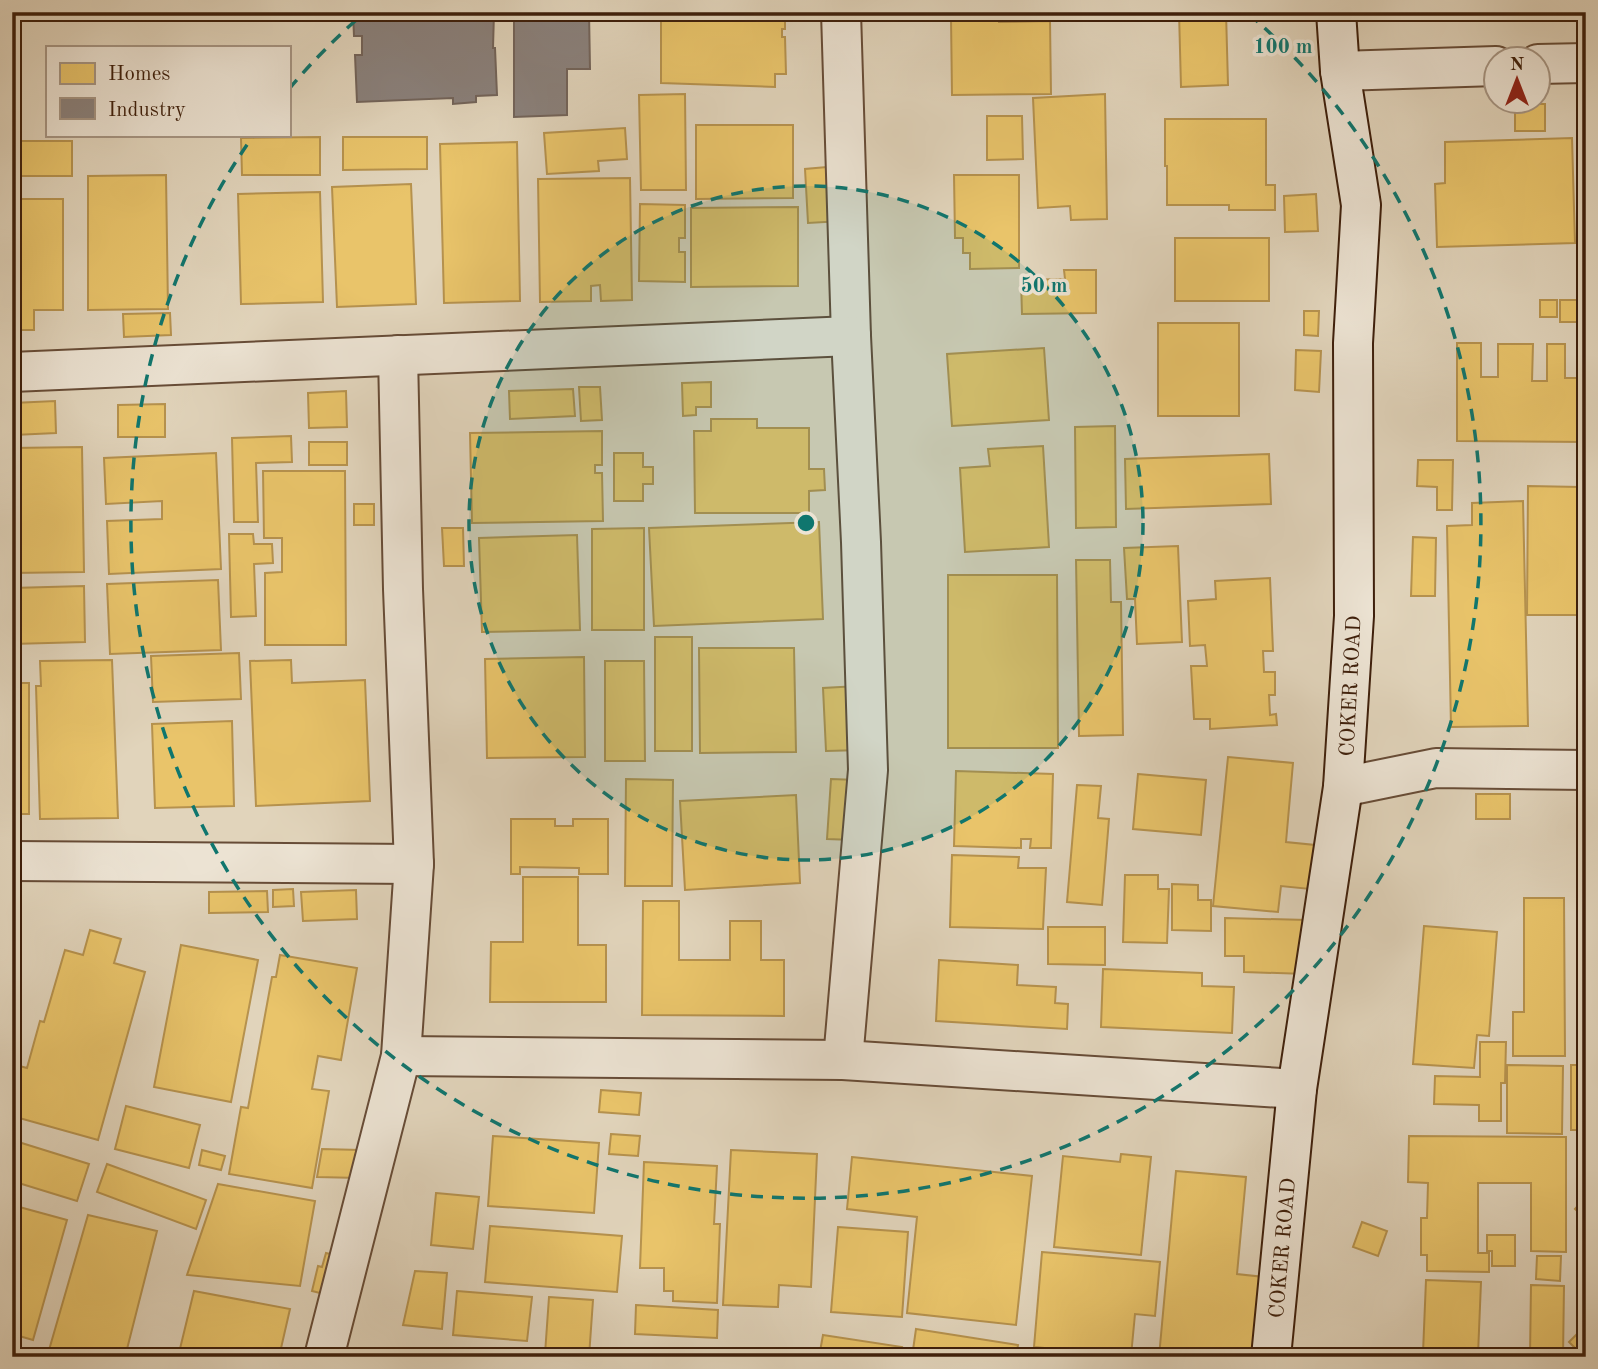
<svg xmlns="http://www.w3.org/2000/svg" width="1598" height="1369" viewBox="0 0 1598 1369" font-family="'Old Standard TT',serif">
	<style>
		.homes { fill: #e9c46a; stroke: #b6924e; stroke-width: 2 }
		.industry { fill: #8a817c; stroke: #73645a; stroke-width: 2 }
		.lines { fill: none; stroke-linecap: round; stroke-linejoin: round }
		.street-casing { stroke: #674c37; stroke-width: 42 }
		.secondary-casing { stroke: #3e1f0b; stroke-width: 42 }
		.street { stroke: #ece3d3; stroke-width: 38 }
		.secondary { stroke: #ece3d3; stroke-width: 38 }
		.ring { fill: none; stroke: #0f766e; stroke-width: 3.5; stroke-dasharray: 12 9 }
		.labels { text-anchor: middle; stroke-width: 7; stroke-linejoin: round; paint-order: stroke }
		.street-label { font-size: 21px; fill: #3e1f0b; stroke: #ece3d3 }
		.centre { fill: #0f766e; stroke: #ece3d3; stroke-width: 3.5 }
		.ring-label { font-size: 21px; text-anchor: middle; font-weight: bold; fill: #0f766e; stroke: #ece3d3; stroke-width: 7; stroke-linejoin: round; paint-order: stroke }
	</style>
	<rect width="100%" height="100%" fill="#e1d4bb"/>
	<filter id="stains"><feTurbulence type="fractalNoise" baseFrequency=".00286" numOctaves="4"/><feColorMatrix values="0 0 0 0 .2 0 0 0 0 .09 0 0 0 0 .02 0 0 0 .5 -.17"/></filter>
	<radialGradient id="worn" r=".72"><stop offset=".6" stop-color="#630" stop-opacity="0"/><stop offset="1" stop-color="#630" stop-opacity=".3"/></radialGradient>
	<g class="homes">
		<polygon points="785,12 785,29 782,29 782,37 785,37 786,74 775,74 775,87 661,83 661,13"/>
		<polygon points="1179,12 1226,12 1228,85 1181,87"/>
		<polygon points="951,17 999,17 999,22 1050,21 1051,94 952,95"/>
		<polygon points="685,94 686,190 641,190 639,95"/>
		<polygon points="1105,94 1107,219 1071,220 1070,206 1038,208 1033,98"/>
		<rect x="1515" y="104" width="30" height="27"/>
		<polygon points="987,116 1022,116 1023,159 987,160"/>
		<polygon points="1165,119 1266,119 1266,185 1275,185 1275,210 1229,210 1229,205 1167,205 1167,166 1165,166"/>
		<polygon points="696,125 793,125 793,198 696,199"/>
		<polygon points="625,128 627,159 598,161 599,171 547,174 544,133"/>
		<polygon points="320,137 320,175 242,175 241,138"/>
		<polygon points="343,137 427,137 427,169 343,170"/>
		<polygon points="1572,138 1575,243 1437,247 1435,184 1445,183 1445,142"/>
		<rect x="12" y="141" width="60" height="35"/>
		<polygon points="517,142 520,301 444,303 440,144"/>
		<polygon points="838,166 842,221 808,223 805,169"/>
		<polygon points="166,175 168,309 88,310 88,176"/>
		<polygon points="954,175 1019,175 1019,268 970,269 970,253 963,253 963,238 955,238"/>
		<polygon points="630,178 632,300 601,301 600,285 591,286 591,301 540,302 538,179"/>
		<polygon points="411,184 416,304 337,307 332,187"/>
		<polygon points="320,192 323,302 241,304 238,194"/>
		<polygon points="1316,194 1318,231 1285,232 1284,196"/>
		<polygon points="12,199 63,199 63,310 34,310 34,330 12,330"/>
		<polygon points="640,204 685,205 685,238 679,238 679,252 685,252 685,282 639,281"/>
		<polygon points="798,207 798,286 691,287 691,208"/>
		<rect x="1175" y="238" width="94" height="63"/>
		<polygon points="1064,270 1096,270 1096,313 1022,314 1021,280 1065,279"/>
		<rect x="1540" y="300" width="17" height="17"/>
		<rect x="1560" y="300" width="19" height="22"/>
		<polygon points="1304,311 1319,311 1318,336 1304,335"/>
		<polygon points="170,313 171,335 124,337 123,314"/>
		<rect x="1158" y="323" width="81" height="93"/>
		<polygon points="1457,343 1481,343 1481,377 1498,377 1498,344 1533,344 1532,381 1547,381 1547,344 1565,344 1565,378 1582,378 1582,344 1586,344 1586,442 1457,441"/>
		<polygon points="1044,348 1049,420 952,426 947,354"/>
		<polygon points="1296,350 1321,351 1319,392 1295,390"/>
		<polygon points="711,382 711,407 696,407 696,415 683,416 682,383"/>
		<polygon points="579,387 600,387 602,420 581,421"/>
		<polygon points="573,389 575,416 510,419 509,391"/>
		<polygon points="346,391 347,427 309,428 308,393"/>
		<polygon points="55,401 56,433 14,435 13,403"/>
		<polygon points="165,404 165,437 118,437 118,405"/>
		<polygon points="711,419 757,419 757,428 809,428 809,469 824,469 825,490 809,491 809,513 695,513 694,431 711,431"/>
		<polygon points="1115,426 1116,527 1076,528 1075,427"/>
		<polygon points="602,431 602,465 595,465 595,473 602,473 603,521 472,523 470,433"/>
		<polygon points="291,436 292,462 256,463 258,522 234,522 232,438"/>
		<rect x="309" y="442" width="38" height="23"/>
		<polygon points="1043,446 1049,547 965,552 960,468 990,466 988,449"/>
		<polygon points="82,447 84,572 12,573 12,448"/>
		<polygon points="216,453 221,569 109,574 107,521 162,519 162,501 106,504 104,458"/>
		<polygon points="614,453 643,453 643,467 653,467 653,484 643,484 643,501 614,501"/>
		<polygon points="1269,454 1271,504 1126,509 1125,459"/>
		<polygon points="1418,460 1453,460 1452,510 1437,510 1437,487 1417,486"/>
		<polygon points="263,471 345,471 346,645 265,645 265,573 282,572 282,538 264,538"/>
		<polygon points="1528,486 1580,487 1579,507 1586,507 1586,615 1527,615"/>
		<polygon points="1523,501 1528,726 1451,727 1447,526 1472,525 1472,503"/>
		<rect x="354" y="504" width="20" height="21"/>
		<polygon points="819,522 823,619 654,626 649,528"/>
		<polygon points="442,528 463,528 464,566 444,566"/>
		<polygon points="644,528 644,630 592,630 592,529"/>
		<polygon points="229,534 253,534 254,544 272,544 273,563 254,564 256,616 231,617"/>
		<polygon points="577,535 580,630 482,632 479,538"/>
		<polygon points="1413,537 1436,538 1435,596 1411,596"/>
		<polygon points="1178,546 1182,642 1137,644 1135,599 1127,599 1124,548"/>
		<polygon points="1076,560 1110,560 1111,602 1121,602 1123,735 1079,736"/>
		<polygon points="948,575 1057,575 1058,748 948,748"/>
		<polygon points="1270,578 1273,651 1263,651 1264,672 1275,672 1275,695 1269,695 1270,715 1276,714 1277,725 1210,729 1210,719 1194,719 1191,666 1207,666 1205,645 1190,646 1188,601 1216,599 1215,581"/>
		<polygon points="218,580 221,650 110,654 107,584"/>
		<polygon points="84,586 85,642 12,644 12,588"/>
		<rect x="655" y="637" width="37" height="114"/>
		<polygon points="699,648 794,648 796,752 700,753"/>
		<polygon points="239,653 241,699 153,702 151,656"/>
		<polygon points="584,657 585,757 487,758 485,659"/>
		<polygon points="112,660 118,818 40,819 36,686 41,686 40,661"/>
		<polygon points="291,660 292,683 365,680 370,801 256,806 250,661"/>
		<polygon points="605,661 644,661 645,761 605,761"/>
		<rect x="12" y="683" width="17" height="131"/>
		<polygon points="858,686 862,750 826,751 823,688"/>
		<polygon points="232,721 234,806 155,808 152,724"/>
		<polygon points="1228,757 1293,763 1286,842 1315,845 1310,889 1281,886 1278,912 1213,906"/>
		<polygon points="956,771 1053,774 1051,848 1030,848 1031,839 1021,839 1021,848 954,846"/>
		<polygon points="1138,774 1206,780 1201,835 1133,829"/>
		<polygon points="626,779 673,780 672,886 625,886"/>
		<polygon points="831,779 857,780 853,840 827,839"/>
		<polygon points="1077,785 1101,786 1098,818 1109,819 1102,905 1067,902"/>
		<rect x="1476" y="794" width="34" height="25"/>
		<polygon points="796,795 800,883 685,890 680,801"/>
		<polygon points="511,819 555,819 555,826 573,826 573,819 608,819 608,874 579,874 579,868 520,867 520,874 511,874"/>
		<polygon points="952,855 1019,857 1018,868 1046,868 1043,929 950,927"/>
		<polygon points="1125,875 1158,875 1158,889 1169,889 1167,943 1123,942"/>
		<polygon points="523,877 578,877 578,945 606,945 606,1002 490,1002 491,942 523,942"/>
		<polygon points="1172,884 1198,885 1198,900 1211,900 1211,931 1172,930"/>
		<polygon points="293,889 294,906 273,907 273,890"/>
		<polygon points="356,890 357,919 303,921 301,892"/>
		<polygon points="267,891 268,912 209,913 209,892"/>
		<polygon points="1524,898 1564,898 1565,1056 1513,1056 1513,1012 1524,1012"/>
		<polygon points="643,901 679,901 679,960 730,960 730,921 761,921 761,960 784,960 784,1016 642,1015"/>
		<polygon points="1225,918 1307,920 1306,974 1244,972 1244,956 1225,956"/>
		<polygon points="1424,926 1497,932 1489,1036 1477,1035 1474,1068 1413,1064"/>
		<polygon points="1048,927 1105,927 1105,965 1048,964"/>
		<polygon points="90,930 121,939 114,963 145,972 98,1140 12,1116 12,1064 27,1068 40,1021 44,1022 65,950 83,955"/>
		<polygon points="181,945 258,960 231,1102 154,1087"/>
		<polygon points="280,955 357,968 341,1060 318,1056 312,1089 329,1091 312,1188 229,1174 241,1107 248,1108 272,977 276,977"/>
		<polygon points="939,960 1018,965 1017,985 1056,987 1055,1003 1068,1004 1067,1029 936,1021"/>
		<polygon points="1103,969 1202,973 1202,986 1234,987 1232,1033 1101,1027"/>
		<polygon points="1578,985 1586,985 1586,1130 1571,1130 1571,1065 1578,1065"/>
		<polygon points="1480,1042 1506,1042 1505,1083 1501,1083 1501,1121 1479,1121 1479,1105 1434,1104 1435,1076 1480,1077"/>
		<polygon points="1507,1065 1563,1066 1562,1134 1507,1133"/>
		<polygon points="601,1090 641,1093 639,1115 599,1112"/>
		<polygon points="126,1106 200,1125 189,1168 115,1149"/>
		<polygon points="611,1134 640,1136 638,1156 609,1154"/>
		<polygon points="493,1136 599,1143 594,1213 488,1206"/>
		<polygon points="1409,1136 1566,1137 1566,1252 1531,1251 1531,1183 1478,1183 1478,1253 1489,1253 1489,1272 1427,1271 1427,1255 1421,1255 1421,1218 1427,1218 1428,1183 1408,1182"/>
		<polygon points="12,1140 89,1164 77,1201 12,1181"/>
		<polygon points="322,1149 360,1150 359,1178 317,1177"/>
		<polygon points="202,1150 225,1156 221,1170 199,1165"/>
		<polygon points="731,1150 817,1154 811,1287 779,1285 778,1307 723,1305"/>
		<polygon points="1121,1154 1151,1157 1141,1255 1054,1247 1063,1156 1120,1162"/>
		<polygon points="852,1157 1032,1176 1016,1325 907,1313 917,1217 847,1209"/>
		<polygon points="644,1162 717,1166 714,1224 720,1224 717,1303 673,1301 673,1291 664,1291 664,1268 640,1268"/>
		<polygon points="107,1164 206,1200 196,1229 97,1192"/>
		<polygon points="1176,1171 1246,1177 1237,1274 1264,1277 1256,1357 1159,1357"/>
		<polygon points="218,1184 315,1201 300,1286 187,1275"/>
		<polygon points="436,1193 479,1197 473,1249 431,1245"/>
		<polygon points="1586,1197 1586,1219 1575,1209"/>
		<polygon points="12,1205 67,1220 33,1340 12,1334"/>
		<polygon points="88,1215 157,1231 125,1357 47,1357"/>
		<polygon points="1362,1222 1387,1231 1378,1256 1353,1247"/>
		<polygon points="490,1226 622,1236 617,1292 485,1282"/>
		<polygon points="838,1227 908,1232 902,1317 831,1312"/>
		<polygon points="1487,1235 1515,1235 1515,1266 1492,1266 1492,1251 1487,1251"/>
		<polygon points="1042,1252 1160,1262 1155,1316 1135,1314 1131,1356 1034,1347"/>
		<polygon points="326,1253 335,1255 336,1297 312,1291 318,1266 322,1267"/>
		<polygon points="1537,1256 1561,1256 1560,1281 1536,1279"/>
		<polygon points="415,1271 447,1273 442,1329 403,1325"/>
		<polygon points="1426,1280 1481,1282 1478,1355 1519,1357 1397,1357 1397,1352 1423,1353"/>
		<polygon points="1531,1285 1564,1286 1563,1357 1530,1357"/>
		<polygon points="194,1291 290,1309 279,1357 178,1357"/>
		<polygon points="457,1291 532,1297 527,1341 453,1335"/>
		<polygon points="549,1297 593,1300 589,1357 545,1354"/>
		<polygon points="636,1305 718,1310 717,1338 635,1334"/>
		<polygon points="1586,1325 1586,1353 1583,1356 1569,1342"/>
		<polygon points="916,1329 1018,1345 1016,1357 912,1357"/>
		<polygon points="823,1335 902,1347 900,1357 865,1357 865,1353 849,1353 849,1357 819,1357"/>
		<polygon points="12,1350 36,1357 12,1357"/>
	</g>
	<g class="industry">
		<polygon points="353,12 494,12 493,48 495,48 497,95 476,96 476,102 453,104 453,98 357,102 355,55 362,55 362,36 354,36"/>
		<polygon points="514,12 589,12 590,69 567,69 567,115 514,117"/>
	</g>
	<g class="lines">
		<defs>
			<g id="street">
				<polyline points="841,12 851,336 861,542 868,770 843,1060"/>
				<polyline points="1538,64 1586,63"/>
				<polyline points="1340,71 1496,66"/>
				<polyline points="12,372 851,336"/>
				<polyline points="1343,787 1436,768 1586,770"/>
				<polyline points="12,861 414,864"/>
				<polyline points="401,1056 843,1060 1297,1089"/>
				<polyline points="324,1357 401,1056 414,864 403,589 398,355"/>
			</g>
			<polyline id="secondary" points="1271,1357 1297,1089 1343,787 1354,616 1353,343 1361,205 1340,71 1336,12"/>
		</defs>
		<use href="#street" class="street-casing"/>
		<use href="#secondary" class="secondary-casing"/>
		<use href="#street" class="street"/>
		<use href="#secondary" class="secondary"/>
	</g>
	<circle cx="806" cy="523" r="337" fill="#0f766e" fill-opacity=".12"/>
	<g class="ring">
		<circle cx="806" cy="523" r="337"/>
		<path d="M289 89A675 675 0 0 1 363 14M1249 14A675 675 0 1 1 253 136"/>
	</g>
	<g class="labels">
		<g class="street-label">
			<text transform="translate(1350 686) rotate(-87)" y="7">COKER ROAD</text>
			<text transform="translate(1282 1248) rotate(-85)" y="7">COKER ROAD</text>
		</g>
	</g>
	<circle cx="806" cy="523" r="10" class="centre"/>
	<g class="ring-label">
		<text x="1283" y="53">100 m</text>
		<text x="1044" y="292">50 m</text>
	</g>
	<rect width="1598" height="1369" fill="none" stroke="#e1d4bb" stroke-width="42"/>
	<rect x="14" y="14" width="1570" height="1341" fill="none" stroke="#3e1f0b" stroke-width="3.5"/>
	<rect x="21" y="21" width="1556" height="1327" fill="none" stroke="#3e1f0b" stroke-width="2"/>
	<rect x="46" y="46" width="245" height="91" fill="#ece3d3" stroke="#a69583" stroke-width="2"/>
	<rect x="60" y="63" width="35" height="21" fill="#e9c46a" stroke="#a69583" stroke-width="2"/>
	<text x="108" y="80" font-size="21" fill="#3e1f0b">Homes</text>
	<rect x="60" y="98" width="35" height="21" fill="#8a817c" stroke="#a69583" stroke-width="2"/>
	<text x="108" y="116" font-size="21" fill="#3e1f0b">Industry</text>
	<g transform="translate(1517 80)"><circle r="33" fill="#ece3d3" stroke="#a69583" stroke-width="2"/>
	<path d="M0-5L12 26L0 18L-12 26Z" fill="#8f2418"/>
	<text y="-10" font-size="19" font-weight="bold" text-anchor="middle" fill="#3e1f0b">N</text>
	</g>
	<rect width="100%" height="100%" filter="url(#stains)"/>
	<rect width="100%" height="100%" fill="url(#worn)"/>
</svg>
